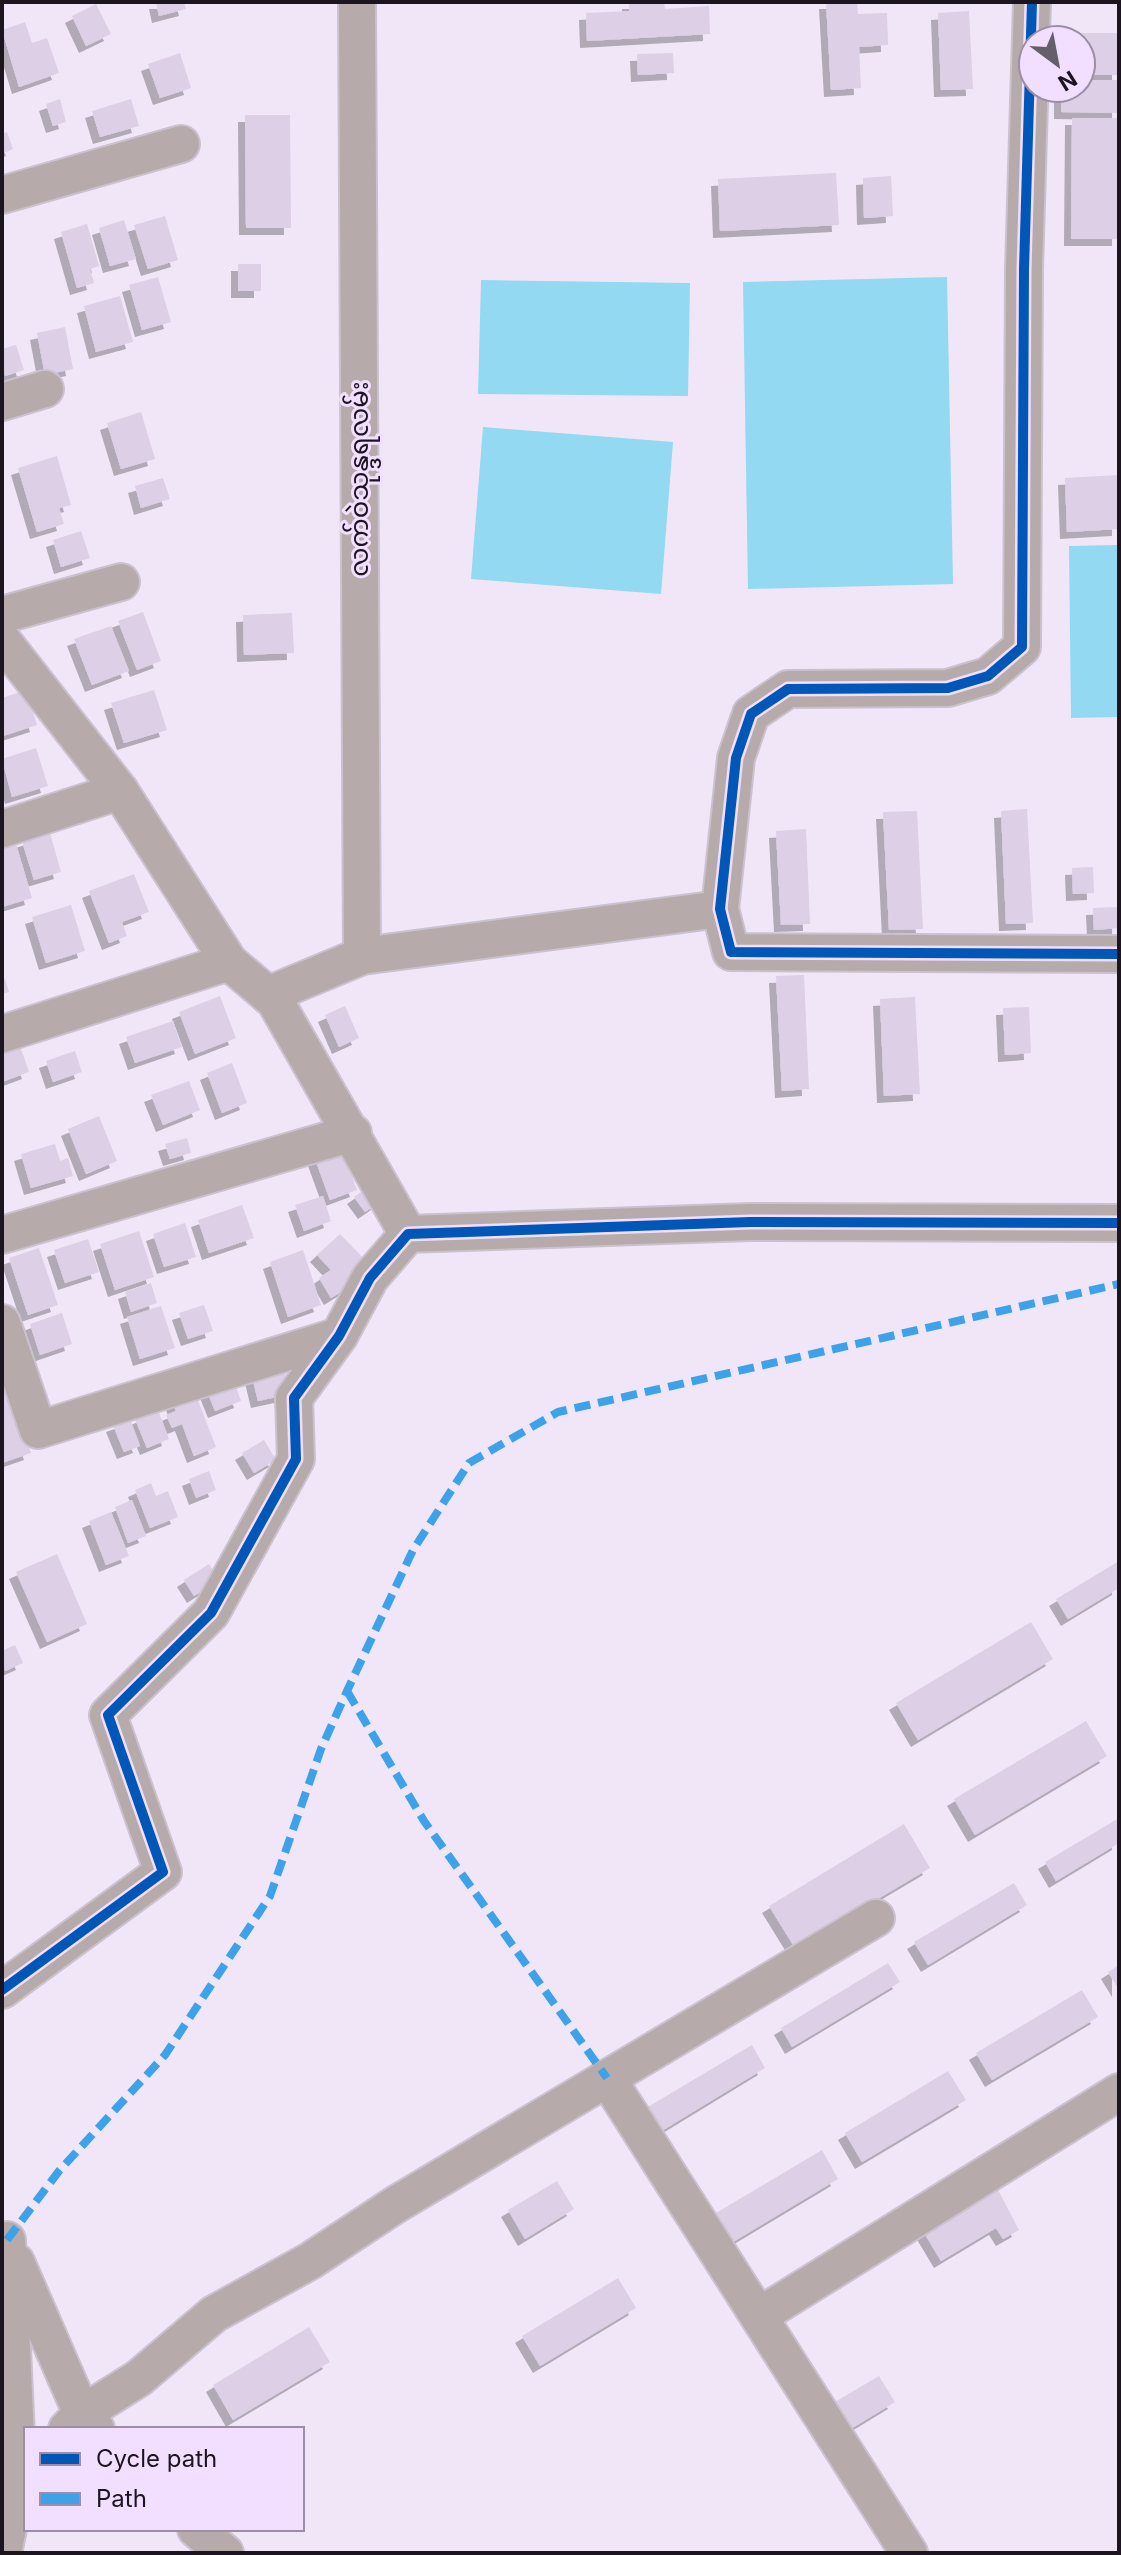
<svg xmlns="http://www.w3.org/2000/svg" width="1121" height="2555" viewBox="0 0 1121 2555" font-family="Inter,'Noto Sans Myanmar',sans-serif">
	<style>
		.water { fill: #92d9f1 }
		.building { fill: #ddcfe5; filter: url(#shadow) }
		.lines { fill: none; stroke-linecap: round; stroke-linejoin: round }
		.minor-casing { stroke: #cac2cf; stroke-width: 40 }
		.minor { stroke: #b6aaaa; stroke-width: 36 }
		.quiet { stroke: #3da2ea; stroke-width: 8; stroke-dasharray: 16 8; stroke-linecap: butt }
		.cycleway-casing { stroke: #f2deff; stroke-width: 15 }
		.cycleway { stroke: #0057b8; stroke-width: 10 }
		.labels { text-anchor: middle; stroke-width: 6; stroke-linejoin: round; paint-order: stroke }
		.street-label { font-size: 26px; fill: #1c1520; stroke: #f2deff }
	</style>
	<defs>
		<filter id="shadow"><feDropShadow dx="-7" dy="7" stdDeviation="0" flood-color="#0004"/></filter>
	</defs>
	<rect width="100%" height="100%" fill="#f1e6f7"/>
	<g class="water">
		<polygon points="947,277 953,584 748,589 743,282"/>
		<polygon points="481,280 690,283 688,396 478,394"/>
		<polygon points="483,427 673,442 661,594 471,579"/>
		<polygon points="1119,545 1119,717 1071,718 1069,546"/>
	</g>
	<g class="building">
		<polygon points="156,2 184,2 186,9 159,16"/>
		<polygon points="629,2 664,2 665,9 709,6 710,34 587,41 586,13 629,11"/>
		<polygon points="826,2 857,2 858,14 887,13 888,45 859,47 861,88 831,90"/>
		<polygon points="96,4 111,34 86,46 72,16"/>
		<polygon points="969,11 973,89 941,90 938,13"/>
		<polygon points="25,22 32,43 47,38 59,73 19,87 2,30"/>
		<polygon points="1065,33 1119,33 1119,75 1081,75 1081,40 1065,40"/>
		<polygon points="180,53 191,88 160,98 148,64"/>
		<polygon points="673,53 674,73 638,75 637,54"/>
		<polygon points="1081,80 1119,80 1119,113 1061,112 1061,88 1081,88"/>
		<polygon points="60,99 66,122 53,126 46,104"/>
		<polygon points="131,99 139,126 100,137 92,111"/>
		<polygon points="245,115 290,115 291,228 246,228"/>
		<polygon points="1072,118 1119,118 1119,239 1071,239"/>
		<polygon points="7,132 13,149 2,154 2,134"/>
		<polygon points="836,173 839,225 720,231 718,179"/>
		<polygon points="891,176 893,216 864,218 863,178"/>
		<polygon points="165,216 178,260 148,269 134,225"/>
		<polygon points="124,220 136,259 110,266 99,228"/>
		<polygon points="87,224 99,266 90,269 94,283 77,288 61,232"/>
		<rect x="238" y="264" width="23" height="27"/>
		<polygon points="158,277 171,322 142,330 129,285"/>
		<polygon points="120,296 133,342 96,352 84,306"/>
		<polygon points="65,327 73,369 45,375 37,333"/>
		<polygon points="16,345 24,370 5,376 2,349"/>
		<polygon points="141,412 155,459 121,469 107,423"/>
		<polygon points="57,456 71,505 59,508 64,524 37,532 18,468"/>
		<polygon points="1119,475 1119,529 1067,532 1065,478"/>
		<polygon points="163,478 170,499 141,508 135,486"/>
		<polygon points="81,531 90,558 61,567 53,540"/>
		<polygon points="143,612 161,661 137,670 118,621"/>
		<polygon points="292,613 294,653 244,655 243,615"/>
		<polygon points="111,626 129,671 92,685 74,639"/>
		<polygon points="26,690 37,725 3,736 2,698"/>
		<polygon points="154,690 167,730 124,743 111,703"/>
		<polygon points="36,748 48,786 12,797 2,759"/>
		<polygon points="1027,809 1033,923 1006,924 1001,811"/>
		<polygon points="917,811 923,929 889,930 883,812"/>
		<polygon points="806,829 810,924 781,925 776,831"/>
		<polygon points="50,833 61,872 34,880 22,841"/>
		<polygon points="16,844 32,898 2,907 2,848"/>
		<polygon points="1093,867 1094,893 1073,894 1072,868"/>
		<polygon points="134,874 149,912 122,922 127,936 109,943 89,891"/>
		<polygon points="71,905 85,951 46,963 32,917"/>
		<polygon points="1119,907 1119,928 1094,930 1093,908"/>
		<polygon points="804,975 809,1089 782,1091 776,976"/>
		<polygon points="5,979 9,992 2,994 2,980"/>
		<polygon points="220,996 236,1038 195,1054 179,1012"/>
		<polygon points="915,997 920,1094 884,1096 880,999"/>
		<polygon points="345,1006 359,1038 339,1047 325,1015"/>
		<polygon points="1029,1007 1031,1053 1005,1055 1003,1008"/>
		<polygon points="173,1021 182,1047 135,1063 126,1037"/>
		<polygon points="19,1043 29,1072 2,1082 2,1048"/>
		<polygon points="75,1051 82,1072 53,1082 46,1061"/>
		<polygon points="232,1063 247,1103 222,1113 207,1073"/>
		<polygon points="189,1081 200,1110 163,1125 151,1095"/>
		<polygon points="99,1116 117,1161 86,1174 68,1129"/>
		<polygon points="187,1138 191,1153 170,1159 165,1144"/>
		<polygon points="338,1138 357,1190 330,1200 311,1148"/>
		<polygon points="55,1144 60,1161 68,1158 73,1176 31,1188 21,1154"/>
		<polygon points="367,1188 378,1203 365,1212 354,1197"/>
		<polygon points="323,1196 331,1221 304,1231 295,1205"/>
		<polygon points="242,1205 254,1238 209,1253 198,1220"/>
		<polygon points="185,1223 196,1257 164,1267 153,1234"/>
		<polygon points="139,1231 154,1277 115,1290 100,1244"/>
		<polygon points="340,1234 365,1260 350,1275 355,1283 331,1298 319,1278 331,1270 317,1255"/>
		<polygon points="88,1239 99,1272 65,1283 54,1250"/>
		<polygon points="39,1248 58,1305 28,1315 9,1258"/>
		<polygon points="303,1250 321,1305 288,1317 270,1262"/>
		<polygon points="151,1283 157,1303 131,1312 125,1292"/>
		<polygon points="204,1305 213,1331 188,1339 179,1313"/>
		<polygon points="161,1306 175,1348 140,1359 127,1317"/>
		<polygon points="62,1313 72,1344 40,1355 30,1324"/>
		<polygon points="283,1365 290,1394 258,1401 251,1372"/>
		<polygon points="2,1370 31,1453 2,1463"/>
		<polygon points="232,1376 241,1401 215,1411 205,1386"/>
		<polygon points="192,1385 216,1447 194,1456 182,1424 172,1428 166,1415 176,1411 169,1393"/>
		<polygon points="158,1410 169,1439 147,1448 135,1419"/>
		<polygon points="130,1419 140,1446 124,1452 113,1425"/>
		<polygon points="264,1440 276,1460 254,1473 242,1453"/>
		<polygon points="209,1471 216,1490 196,1498 189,1479"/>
		<polygon points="151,1483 156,1496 168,1491 178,1517 150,1528 135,1490"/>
		<polygon points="132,1500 146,1536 128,1543 115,1507"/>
		<polygon points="111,1512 129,1556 106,1565 89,1521"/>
		<polygon points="57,1554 87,1624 47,1642 16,1572"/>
		<polygon points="1119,1561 1119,1588 1068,1619 1056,1599"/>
		<polygon points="209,1564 219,1580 194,1596 184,1580"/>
		<polygon points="1031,1622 1053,1659 918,1740 896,1703"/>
		<polygon points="15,1645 23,1663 5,1671 2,1651"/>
		<polygon points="1086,1721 1107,1756 975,1835 954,1799"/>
		<polygon points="1119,1818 1119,1843 1056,1881 1045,1862"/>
		<polygon points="904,1824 930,1868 795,1948 769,1906"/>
		<polygon points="1014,1883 1027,1905 928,1965 914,1942"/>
		<polygon points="888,1963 900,1982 792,2047 781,2028"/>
		<polygon points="1119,1965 1119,1990 1108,1972"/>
		<polygon points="1082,1990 1098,2017 992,2080 976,2053"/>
		<polygon points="752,2045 765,2068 660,2132 646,2108"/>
		<polygon points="948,2071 966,2100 862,2162 845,2133"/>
		<polygon points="822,2150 838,2179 733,2242 716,2213"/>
		<polygon points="557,2181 574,2209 525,2239 508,2210"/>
		<polygon points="994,2182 1019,2230 1003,2239 996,2228 941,2261 920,2226"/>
		<polygon points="618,2278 636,2308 540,2366 522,2336"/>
		<polygon points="309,2327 330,2362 233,2420 213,2385"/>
		<polygon points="879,2376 895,2402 849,2430 833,2403"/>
	</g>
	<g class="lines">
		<defs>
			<g id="minor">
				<polyline points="357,2 362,956"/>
				<polyline points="1032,2 1024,269 1022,647 988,676 948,688 788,689 751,714 736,758 720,909 731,952 1119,954"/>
				<polyline points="2,195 181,144"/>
				<polyline points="2,402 45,389"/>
				<polyline points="2,615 121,582"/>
				<polyline points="2,640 120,791 229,962 275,1001 408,1234"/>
				<polyline points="2,829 120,791"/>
				<polyline points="268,995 362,956 720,909"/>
				<polyline points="2,1034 229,962"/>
				<polyline points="2,1235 353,1133"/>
				<polyline points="2,1323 38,1430 339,1336"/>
				<polyline points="2,1990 163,1872 108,1715 211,1613 296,1459 294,1398 339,1336 370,1278 408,1234 750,1222 1119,1223"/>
				<polyline points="607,2078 909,2553"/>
				<polyline points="16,2262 82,2414 96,2429"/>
				<polyline points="759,2316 1119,2092"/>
				<polyline points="67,2429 82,2414 139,2378 214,2314 310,2261 395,2205 876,1918"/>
				<polyline points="196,2529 225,2553"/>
				<polyline points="3,2553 18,2480 7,2240"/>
			</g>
		</defs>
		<use href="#minor" class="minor-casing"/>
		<use href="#minor" class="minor"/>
		<g class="quiet">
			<polyline points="347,1691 424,1821 607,2078"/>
			<polyline points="7,2240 59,2171 165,2055 270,1896 321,1749 347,1691 413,1550 469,1463 558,1412 1119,1284"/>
		</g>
		<defs>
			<g id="cycleway">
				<polyline points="1032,2 1024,269 1022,647 988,676 948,688 788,689 751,714 736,758 720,909 731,952 1119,954"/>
				<polyline points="2,1990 163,1872 108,1715 211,1613 296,1459 294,1398 339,1336 370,1278 408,1234 750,1222 1119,1223"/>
			</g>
		</defs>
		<use href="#cycleway" class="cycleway-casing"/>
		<use href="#cycleway" class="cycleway"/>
	</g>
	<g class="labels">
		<g class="street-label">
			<text transform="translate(359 479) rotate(-90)" y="9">လက်ဝဲသုန္ဒရလမ်း</text>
		</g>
	</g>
	<rect width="1121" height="2555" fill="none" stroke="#1c1520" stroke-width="8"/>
	<rect x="24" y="2427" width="280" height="104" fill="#f2deff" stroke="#9c8ea6" stroke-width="2"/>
	<rect x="40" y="2453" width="40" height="12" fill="#0057b8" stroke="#9c8ea6" stroke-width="2"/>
	<text x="96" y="2467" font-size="24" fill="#1c1520">Cycle path</text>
	<rect x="40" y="2493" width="40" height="12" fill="#3da2ea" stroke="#9c8ea6" stroke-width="2"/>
	<text x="96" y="2507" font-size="24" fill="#1c1520">Path</text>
	<g transform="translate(1057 64) rotate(148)"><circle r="38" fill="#f2deff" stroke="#9c8ea6" stroke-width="2"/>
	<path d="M0-6L14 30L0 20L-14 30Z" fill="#675e6b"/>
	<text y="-12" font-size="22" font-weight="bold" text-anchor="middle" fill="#1c1520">N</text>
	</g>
</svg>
